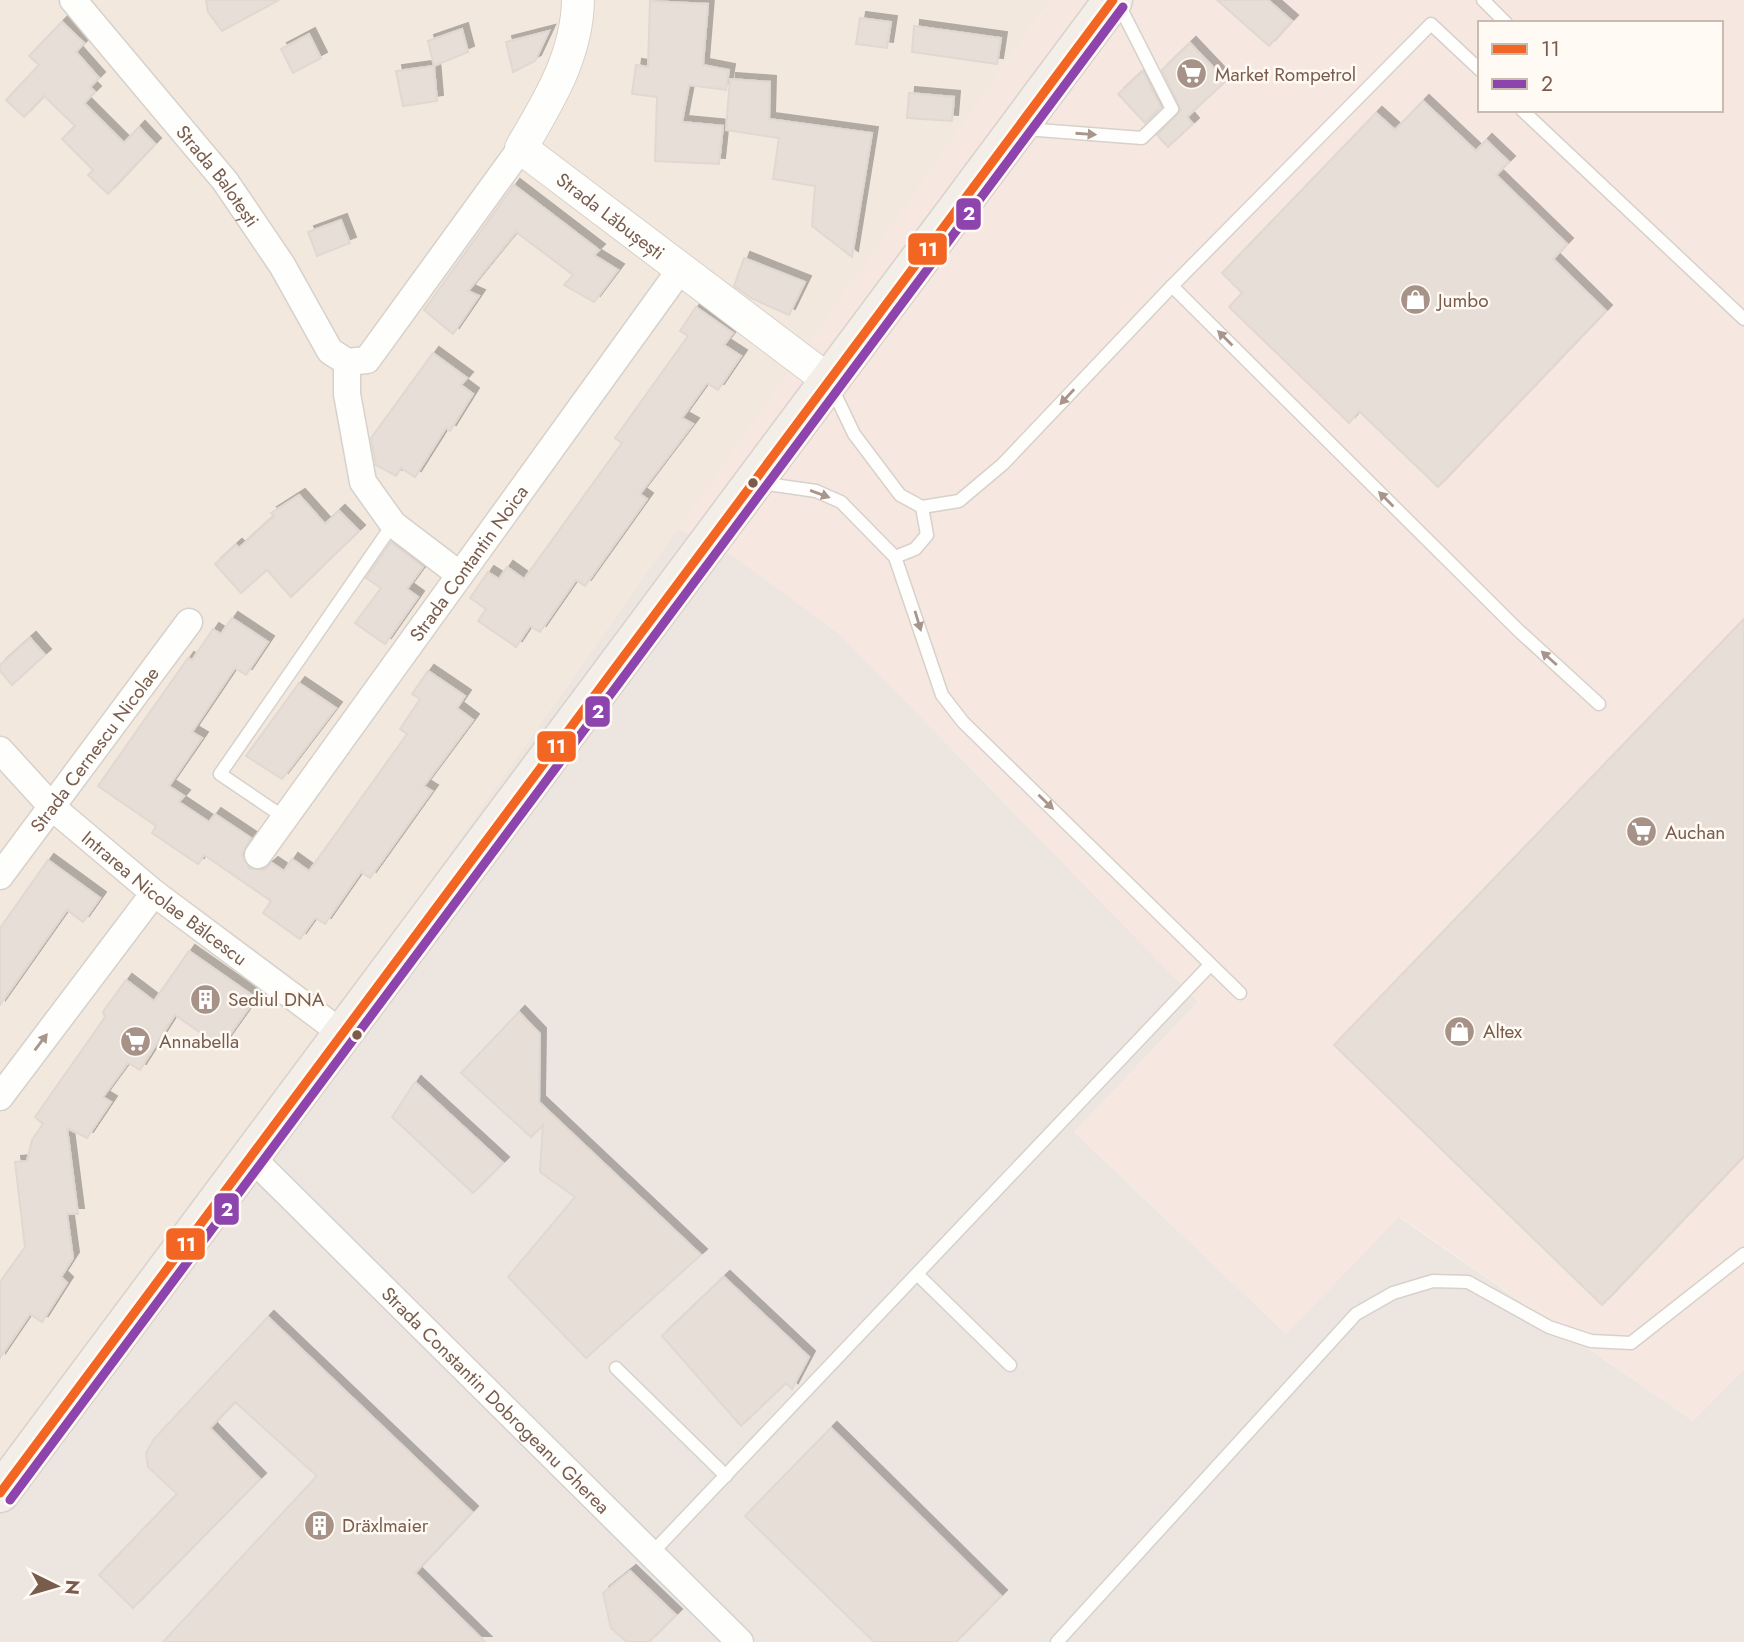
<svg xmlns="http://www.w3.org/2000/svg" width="1744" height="1642" viewBox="0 0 1744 1642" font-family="Jost,sans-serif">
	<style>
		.residential { fill: #f2e8de }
		.commercial { fill: #f6e8e1; fill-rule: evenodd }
		.industrial { fill: #ede5e0 }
		.building { fill: #e6ded7; stroke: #e2d8d2; stroke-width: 2; filter: url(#shadow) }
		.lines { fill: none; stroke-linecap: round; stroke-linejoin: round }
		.service-casing { stroke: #d7d1cb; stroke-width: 15 }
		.minor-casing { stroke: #d7d1cb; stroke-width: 29 }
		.tertiary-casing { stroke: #d7d1cb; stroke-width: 34 }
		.primary-casing { stroke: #dad1cc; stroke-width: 41 }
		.service { stroke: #fefefd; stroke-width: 12 }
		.minor { stroke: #fefefd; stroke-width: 26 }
		.tertiary { stroke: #fefefd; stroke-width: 32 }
		.primary { stroke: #f3eee8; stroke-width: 38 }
		.bus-1-casing { stroke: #fffaf3; stroke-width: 14 }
		.bus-2-casing { stroke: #fffaf3; stroke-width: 14 }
		.bus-1 { stroke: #f26522; stroke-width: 9 }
		.bus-2 { stroke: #8e44ad; stroke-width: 9 }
		.oneway { fill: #a8958b }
		.bus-dot { fill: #7a5c4d; stroke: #fffaf3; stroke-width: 2.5 }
		.labels { text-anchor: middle; stroke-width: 5; stroke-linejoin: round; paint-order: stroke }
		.poi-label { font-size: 19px; fill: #7a5c4d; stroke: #fffaf3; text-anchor: start }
		.street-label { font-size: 19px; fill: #7a5c4d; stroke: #fffaf3 }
		.line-badge { stroke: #fffaf3; stroke-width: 2.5 }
		.badge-label { font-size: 19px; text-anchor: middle; font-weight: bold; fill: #fff }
	</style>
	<defs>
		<filter id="shadow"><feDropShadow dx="6" dy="-6" stdDeviation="0" flood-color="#0004"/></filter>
	</defs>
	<rect width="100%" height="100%" fill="#f9f5f0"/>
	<polygon class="residential" points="0,0 1051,0 0,1494"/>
	<path class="commercial" d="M1051,0H1744V1369L1693,1421L1400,1217L1286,1334L1074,1132L1198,1002L733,556L678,529ZM1480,23H1721V110H1480Z"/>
	<polygon class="industrial" points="678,529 733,556 840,635 1198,1002 1074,1132 1286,1334 1399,1217 1693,1421 1744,1369 1744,1642 0,1642 0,1494"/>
	<g class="building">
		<polygon points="206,0 279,0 222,31 208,12"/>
		<polygon points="1217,0 1268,0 1292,21 1269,46"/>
		<polygon points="650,1 708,4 703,65 729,70 726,90 689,85 682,122 723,126 719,164 655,161 657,97 632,94 636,65 648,67"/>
		<polygon points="860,18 891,22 887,48 856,44"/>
		<polygon points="62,22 84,43 76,52 99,78 90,87 95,92 84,103 124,143 139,127 155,144 108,194 88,175 93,170 62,139 75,126 44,96 24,117 6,100 39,65 29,56"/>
		<polygon points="914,26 1001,38 997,64 912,52"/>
		<polygon points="462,29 468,52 434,66 428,41"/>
		<polygon points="549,31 535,61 513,72 506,42"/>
		<polygon points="309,34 321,58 293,73 281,49"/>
		<polygon points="1190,43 1226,81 1187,117 1193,124 1168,147 1157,135 1181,110 1162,70"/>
		<polygon points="434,66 437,101 403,106 396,71"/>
		<polygon points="1143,71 1161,107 1145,123 1118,94"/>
		<polygon points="730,79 770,82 769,119 872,133 852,257 812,226 815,186 773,179 779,138 726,130"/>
		<polygon points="909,93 954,97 952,121 907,118"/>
		<polygon points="1423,101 1476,151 1486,140 1509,162 1496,175 1567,244 1553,259 1606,311 1438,487 1359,411 1349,423 1229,307 1242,293 1222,273 1376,113 1395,130"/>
		<polygon points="514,185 599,250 594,255 618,270 594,302 564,285 573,275 516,232 468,291 479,296 453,334 424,310"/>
		<polygon points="341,220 350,243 317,256 308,232"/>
		<polygon points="744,258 805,282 789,315 751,298 734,286"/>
		<polygon points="696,307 733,333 724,345 741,356 718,390 707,383 682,418 693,424 640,494 647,499 585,586 576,580 540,632 530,626 516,647 478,621 486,609 470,598 488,572 499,579 507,567 524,579 622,443 615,438 688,336 680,331"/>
		<polygon points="433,353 467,378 461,385 473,394 450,431 446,428 415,477 401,468 396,476 376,465 371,438"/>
		<polygon points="299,495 325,524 339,511 359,531 291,597 267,570 241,593 215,564 236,545 239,548 274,516 271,513"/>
		<polygon points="391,542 423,567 407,589 418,597 385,644 355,623 381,588 366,578"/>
		<polygon points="232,618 268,642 246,675 235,668 192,732 202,738 169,786 184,796 179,802 209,822 215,814 251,838 242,854 249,868 264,870 272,863 284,871 292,859 309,871 407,734 400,729 420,699 412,694 428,671 465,696 457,708 473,720 424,786 432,791 370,878 361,872 325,924 315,918 300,939 263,913 271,901 204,855 198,864 152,833 156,826 98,786 188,658 192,660 213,629 221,634"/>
		<polygon points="1744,619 1744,1156 1602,1305 1334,1045"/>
		<polygon points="30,638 45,655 12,685 0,671 0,665"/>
		<polygon points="299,683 336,708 282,779 246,756"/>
		<polygon points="48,860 100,898 83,922 67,910 0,1005 0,928"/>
		<polygon points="189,951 256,998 221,1047 175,1015 140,1070 128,1063 103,1097 111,1102 87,1138 67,1128 78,1214 67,1214 73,1258 61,1277 67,1283 42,1322 30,1314 0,1358 0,1282 25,1247 15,1162 27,1161 32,1140 43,1124 35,1117 105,1017 103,1012 126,980 154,1001"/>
		<polygon points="519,1012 540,1034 539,1102 701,1255 586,1358 508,1277 575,1197 540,1172 543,1125 531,1137 461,1073"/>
		<polygon points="415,1082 503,1163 473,1193 392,1117"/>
		<polygon points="724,1277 809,1357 792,1389 786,1383 741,1426 662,1336"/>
		<polygon points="268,1317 472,1512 415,1573 485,1642 163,1642 317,1476 235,1402 210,1428 260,1479 133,1608 99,1575 177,1494 148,1467 146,1453 154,1439"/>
		<polygon points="831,1428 1001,1596 956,1642 874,1642 745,1516"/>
		<polygon points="630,1571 676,1615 649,1642 627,1642 611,1628 603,1593"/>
	</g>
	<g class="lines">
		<defs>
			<g id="service">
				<polyline points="1483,0 1506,23"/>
				<polyline points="1522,110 1744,319"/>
				<polyline points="1025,129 1142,138 1172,109 1117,1"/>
				<polyline points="1172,286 1431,24 1480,70"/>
				<polyline points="832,388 854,434 900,495 922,507 959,501 1003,464 1172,286 1518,630 1599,704"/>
				<polyline points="760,483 816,491 841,502 895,557 942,695 963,722 1240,993"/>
				<polyline points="895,557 915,549 927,535 922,507"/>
				<polyline points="285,818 220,774 393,524"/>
				<polyline points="917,1274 1010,1365"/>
				<polyline points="616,1368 726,1476"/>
				<polyline points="651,1554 1210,965"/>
				<polyline points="1057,1642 1356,1314 1393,1293 1433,1281 1468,1282 1549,1327 1591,1341 1631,1343 1744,1254"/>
			</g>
			<g id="minor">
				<path id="s1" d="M73,0L225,181L282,265L330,351L347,362L367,360L521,148"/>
				<polyline points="347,362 347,394 363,482 393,524 460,575"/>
				<path id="s2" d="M0,750L53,808L154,893L343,1034"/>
				<path id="s3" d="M258,855L680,270"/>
				<path id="s4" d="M0,876L189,622"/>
				<polyline points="0,1097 154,893"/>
				<path id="s5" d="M251,1157L740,1642"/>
			</g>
			<g id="tertiary">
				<path id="s6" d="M578,0C577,56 548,102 521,148L828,380"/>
			</g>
			<polyline id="primary" points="0,1493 1113,0"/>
		</defs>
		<use href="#service" class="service-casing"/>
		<use href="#minor" class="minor-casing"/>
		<use href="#tertiary" class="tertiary-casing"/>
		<use href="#primary" class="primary-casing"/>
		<use href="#service" class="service"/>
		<use href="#minor" class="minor"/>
		<use href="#tertiary" class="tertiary"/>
		<use href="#primary" class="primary"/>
		<defs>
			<polyline id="bus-1" points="0,1493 1113,0"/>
			<polyline id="bus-2" points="10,1500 1123,7"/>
		</defs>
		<use href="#bus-1" class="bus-1-casing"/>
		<use href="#bus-2" class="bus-2-casing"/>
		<use href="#bus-1" class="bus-1"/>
		<use href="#bus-2" class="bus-2"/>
	</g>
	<defs><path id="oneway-solid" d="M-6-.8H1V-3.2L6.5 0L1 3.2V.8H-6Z" transform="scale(1.75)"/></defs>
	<g class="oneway">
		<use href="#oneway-solid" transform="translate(1086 134) rotate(4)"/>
		<use href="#oneway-solid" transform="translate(1225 338) rotate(-135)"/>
		<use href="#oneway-solid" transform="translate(1067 397) rotate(133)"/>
		<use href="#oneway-solid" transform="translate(820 494) rotate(20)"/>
		<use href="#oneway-solid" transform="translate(1386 499) rotate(-135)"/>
		<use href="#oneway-solid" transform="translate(918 621) rotate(73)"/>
		<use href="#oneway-solid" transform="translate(1549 658) rotate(-138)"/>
		<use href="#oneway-solid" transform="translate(1046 802) rotate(44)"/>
		<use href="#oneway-solid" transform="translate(41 1042) rotate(-53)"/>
	</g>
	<defs>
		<symbol id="supermarket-disc" viewBox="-11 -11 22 22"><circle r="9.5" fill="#a69286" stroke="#fffaf3"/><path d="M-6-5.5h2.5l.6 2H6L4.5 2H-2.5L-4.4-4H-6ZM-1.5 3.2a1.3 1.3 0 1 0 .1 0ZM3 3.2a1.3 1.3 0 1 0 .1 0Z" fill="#fff"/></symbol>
		<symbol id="shop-disc" viewBox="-11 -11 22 22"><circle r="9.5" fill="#a69286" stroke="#fffaf3"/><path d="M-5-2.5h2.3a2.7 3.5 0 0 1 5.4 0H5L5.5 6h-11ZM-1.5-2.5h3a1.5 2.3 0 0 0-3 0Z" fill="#fff"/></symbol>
		<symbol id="building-disc" viewBox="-11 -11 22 22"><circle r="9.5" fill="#a69286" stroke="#fffaf3"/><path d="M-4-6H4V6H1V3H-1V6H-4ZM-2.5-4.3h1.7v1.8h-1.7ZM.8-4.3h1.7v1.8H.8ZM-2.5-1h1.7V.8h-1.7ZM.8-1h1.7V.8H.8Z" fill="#fff"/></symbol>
	</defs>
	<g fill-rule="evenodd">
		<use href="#supermarket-disc" x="1174" y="56" width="35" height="35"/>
		<use href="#shop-disc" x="1398" y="282" width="35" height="35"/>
		<use href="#supermarket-disc" x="1624" y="814" width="35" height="35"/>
		<use href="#building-disc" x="188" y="982" width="35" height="35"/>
		<use href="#shop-disc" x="1442" y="1014" width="35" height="35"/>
		<use href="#supermarket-disc" x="118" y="1024" width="35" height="35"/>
		<use href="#building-disc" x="302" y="1508" width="35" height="35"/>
	</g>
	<g class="bus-dot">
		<circle cx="753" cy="483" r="6"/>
		<circle cx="357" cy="1035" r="6"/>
	</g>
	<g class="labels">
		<g class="poi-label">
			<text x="1215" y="81">Market Rompetrol</text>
			<text x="1438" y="307">Jumbo</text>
			<text x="1665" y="839">Auchan</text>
			<text x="228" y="1006">Sediul DNA</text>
			<text x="1483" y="1038">Altex</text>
			<text x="159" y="1048">Annabella</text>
			<text x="342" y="1532">Dräxlmaier</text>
		</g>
		<g class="street-label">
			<text dy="7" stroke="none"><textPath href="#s1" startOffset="228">Strada Balotești</textPath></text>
			<text dy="7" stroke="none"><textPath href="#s6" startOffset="273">Strada Lăbușești</textPath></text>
			<text dy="7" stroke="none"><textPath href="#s3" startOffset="360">Strada Contantin Noica</textPath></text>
			<text dy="7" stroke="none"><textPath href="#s4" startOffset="158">Strada Cernescu Nicolae</textPath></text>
			<text dy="7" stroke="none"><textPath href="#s2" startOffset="222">Intrarea Nicolae Bălcescu</textPath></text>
			<text dy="7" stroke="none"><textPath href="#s5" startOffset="345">Strada Constantin Dobrogeanu Gherea</textPath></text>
		</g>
	</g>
	<g class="line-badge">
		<rect x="955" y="197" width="27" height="34" rx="7" fill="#8e44ad"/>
		<rect x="907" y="232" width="41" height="34" rx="7" fill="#f26522"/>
		<rect x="584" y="695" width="27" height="33" rx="7" fill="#8e44ad"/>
		<rect x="536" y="730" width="41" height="33" rx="7" fill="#f26522"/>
		<rect x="213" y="1192" width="27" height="34" rx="7" fill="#8e44ad"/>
		<rect x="165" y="1227" width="41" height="34" rx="7" fill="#f26522"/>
	</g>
	<g class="badge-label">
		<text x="969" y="220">2</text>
		<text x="928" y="256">11</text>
		<text x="598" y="718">2</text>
		<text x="556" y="753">11</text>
		<text x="227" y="1216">2</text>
		<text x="186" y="1251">11</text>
	</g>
	<rect x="1478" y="21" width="245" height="91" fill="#fffaf3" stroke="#cabbb1" stroke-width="2"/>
	<rect x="1492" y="44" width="35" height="10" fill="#f26522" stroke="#cabbb1" stroke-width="2"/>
	<text x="1541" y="56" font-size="21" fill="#7a5c4d">11</text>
	<rect x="1492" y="79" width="35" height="10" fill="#8e44ad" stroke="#cabbb1" stroke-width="2"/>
	<text x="1541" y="91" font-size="21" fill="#7a5c4d">2</text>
	<g transform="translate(56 1586) rotate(95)" stroke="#fffaf3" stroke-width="5" paint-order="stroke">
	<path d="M0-5L12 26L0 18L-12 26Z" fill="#7a5c4d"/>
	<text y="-10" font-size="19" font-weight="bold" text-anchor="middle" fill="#7a5c4d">N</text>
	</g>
</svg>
